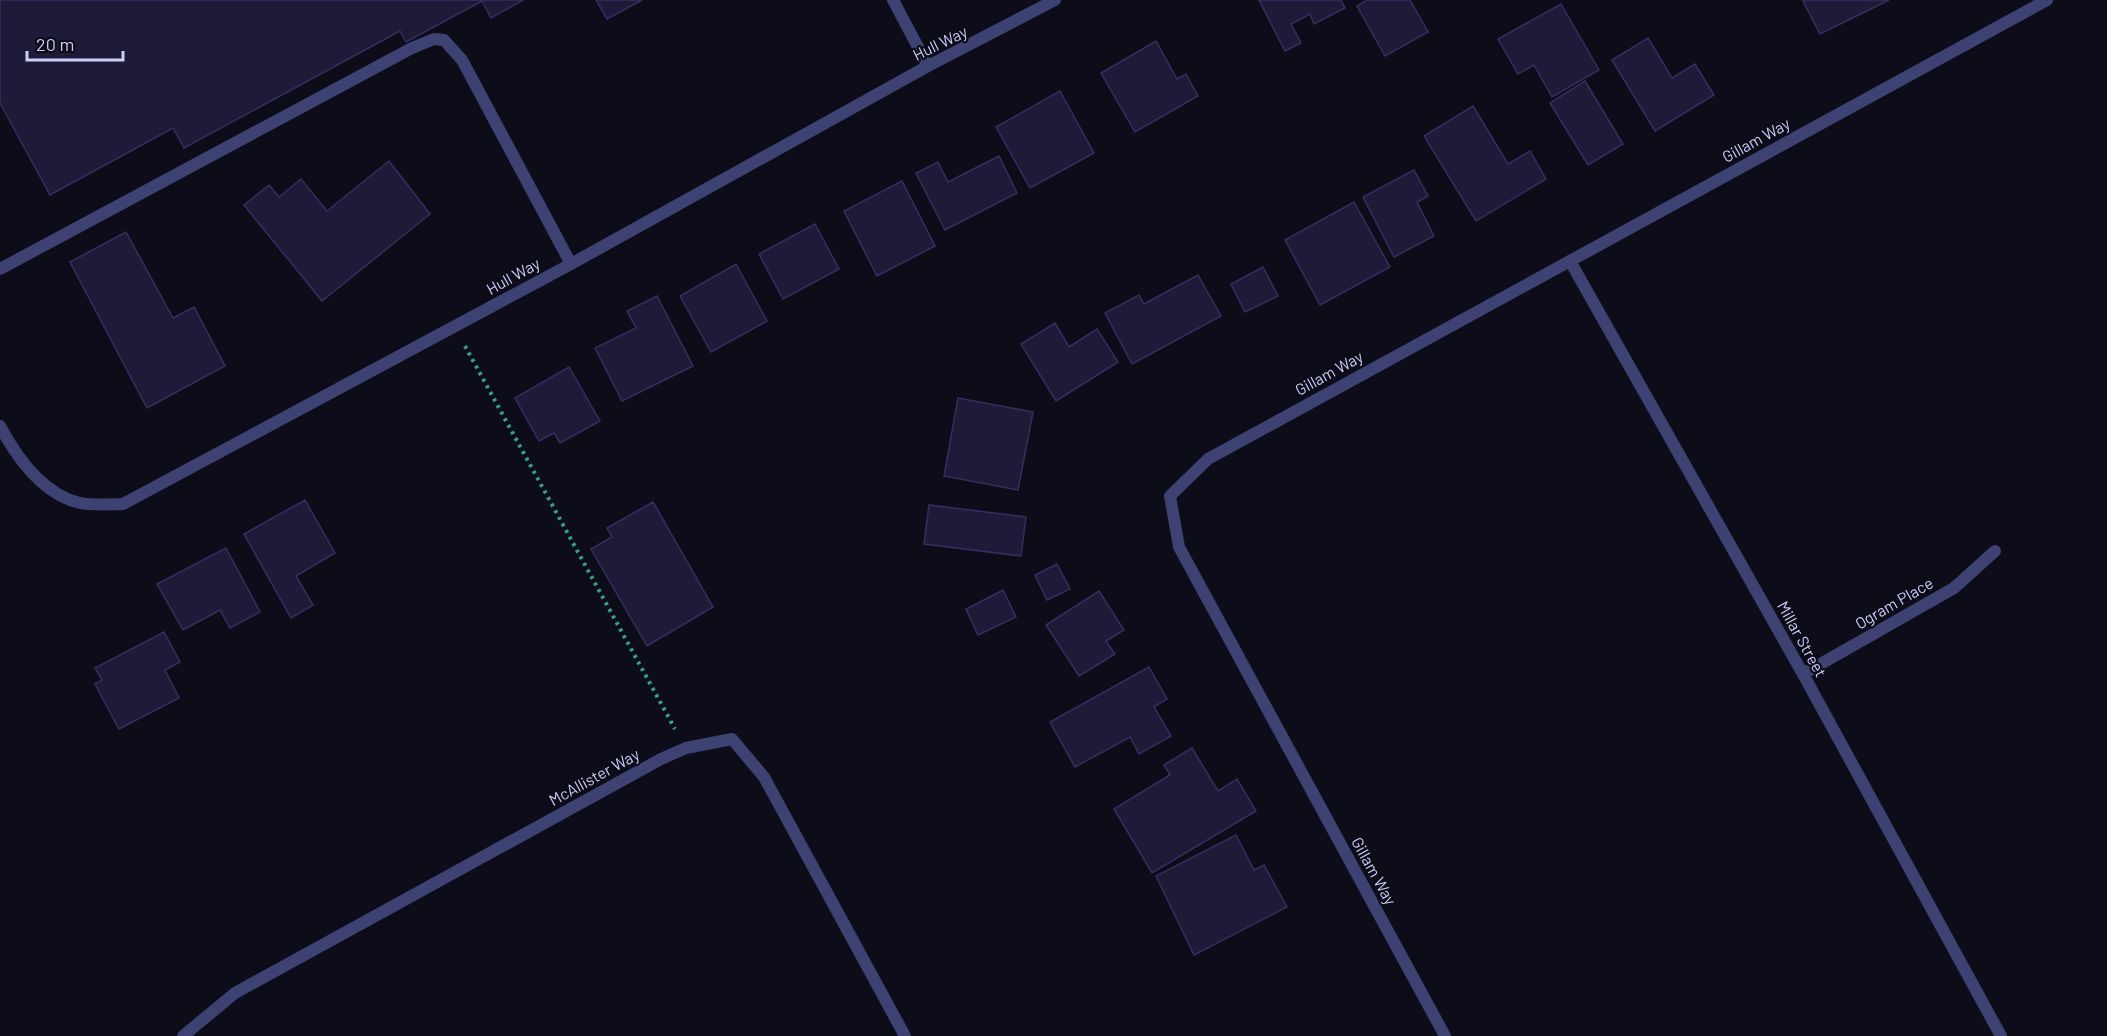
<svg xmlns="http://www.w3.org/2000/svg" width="2107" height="1036" viewBox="0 0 2107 1036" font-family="Barlow,sans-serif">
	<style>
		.building { fill: #1d1b38; stroke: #333061; stroke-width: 1.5 }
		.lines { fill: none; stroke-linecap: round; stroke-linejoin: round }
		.path { stroke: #3a9d8a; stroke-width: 4; stroke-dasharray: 3 4.5; stroke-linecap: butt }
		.service { stroke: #3d4273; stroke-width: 12 }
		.minor { stroke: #3d4273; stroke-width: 12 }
		.labels { text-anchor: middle; stroke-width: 4.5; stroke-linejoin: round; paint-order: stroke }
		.street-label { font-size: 16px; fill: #ccccf8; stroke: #0d0d19 }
	</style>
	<rect width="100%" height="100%" fill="#0d0d19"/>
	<g class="building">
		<polygon points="0,0 523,0 491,18 482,1 406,42 400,31 184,148 173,128 50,195 0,103"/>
		<polygon points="596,0 642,0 607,19"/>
		<polygon points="1259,0 1341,0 1345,8 1314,24 1310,14 1291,24 1301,43 1285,51"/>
		<polygon points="1367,0 1410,0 1428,32 1385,56 1357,6"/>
		<polygon points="1805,0 1889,0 1820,34 1803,1"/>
		<polygon points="1561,4 1599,70 1552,97 1534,65 1518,74 1498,39"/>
		<polygon points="1648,38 1672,78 1695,64 1714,95 1655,131 1612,60"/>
		<polygon points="1156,41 1177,79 1186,74 1198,96 1135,132 1101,73"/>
		<polygon points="1585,81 1623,144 1588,165 1550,103"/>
		<polygon points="1060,91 1094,153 1030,188 996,127"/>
		<polygon points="1473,106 1508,164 1530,151 1546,179 1476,221 1424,136"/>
		<polygon points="999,156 1017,193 945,230 916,173 938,162 948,182"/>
		<polygon points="389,161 430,214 322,301 244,205 269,185 279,197 301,179 327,211"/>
		<polygon points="1414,170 1428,196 1417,202 1434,236 1394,257 1363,197"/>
		<polygon points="902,181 935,246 877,276 844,211"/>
		<polygon points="1354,202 1390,267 1320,305 1285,240"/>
		<polygon points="815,224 839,269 783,299 759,254"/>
		<polygon points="126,232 173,318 194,307 225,366 147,408 70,262"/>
		<polygon points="736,264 767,321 711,352 680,296"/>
		<polygon points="1263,267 1278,296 1245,312 1231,284"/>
		<polygon points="1198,275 1221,316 1132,364 1105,313 1139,295 1144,304"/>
		<polygon points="657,296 693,366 622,401 595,348 636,328 627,311"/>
		<polygon points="1055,323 1069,347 1097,329 1118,362 1056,401 1021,344"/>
		<polygon points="569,367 600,421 560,443 554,433 539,441 515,398"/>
		<polygon points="958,398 1033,412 1018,490 944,476"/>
		<polygon points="305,500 335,553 296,576 313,605 291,618 244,534"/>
		<polygon points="653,502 713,607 647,646 591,549 612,537 607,528"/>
		<polygon points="929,505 1026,517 1021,556 924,544"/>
		<polygon points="226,548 260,612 230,628 220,610 183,630 157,584"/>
		<polygon points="1057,564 1070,589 1047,600 1035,575"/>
		<polygon points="1003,590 1016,617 978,635 966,609"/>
		<polygon points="1099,591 1124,630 1106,641 1115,654 1079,676 1046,625"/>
		<polygon points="164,632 180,662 165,670 179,698 119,729 95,684 102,680 95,668"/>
		<polygon points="1149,667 1167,699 1154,707 1171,736 1139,754 1130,737 1075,767 1050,722"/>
		<polygon points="1192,748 1218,791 1237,779 1256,811 1152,873 1114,809 1170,775 1164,765"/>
		<polygon points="1236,835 1254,870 1264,865 1287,907 1194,955 1156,876"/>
	</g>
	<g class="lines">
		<polyline class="path" points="465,346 675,729"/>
		<g class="service">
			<polyline points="893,0 928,66"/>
			<polyline points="0,269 412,48 434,39 444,40 462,60 571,264"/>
		</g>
		<g class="minor">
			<polyline points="1570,261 1803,674 2001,1036"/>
			<path d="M0,426C17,458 42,494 80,503C94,506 109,504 123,504L571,264L928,66L1055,0"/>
			<polyline points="1803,674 1954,588 1995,551"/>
			<polyline points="183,1036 235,993 661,759 686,748 732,739 764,777 905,1036"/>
			<polyline points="1445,1036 1179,547 1170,496 1208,459 2047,0"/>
		</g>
	</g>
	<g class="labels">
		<g class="street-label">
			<text transform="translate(940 43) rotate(-26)" y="6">Hull Way</text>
			<text transform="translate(1756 140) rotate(-29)" y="6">Gillam Way</text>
			<text transform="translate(513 276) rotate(-29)" y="6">Hull Way</text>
			<text transform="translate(1329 373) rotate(-29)" y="6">Gillam Way</text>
			<text transform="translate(1894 603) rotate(-30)" y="6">Ogram Place</text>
			<text transform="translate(1802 639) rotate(61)" y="6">Millar Street</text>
			<text transform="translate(594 777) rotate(-29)" y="6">McAllister Way</text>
			<text transform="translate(1374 871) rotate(61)" y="6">Gillam Way</text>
		</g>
	</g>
	<path d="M27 51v9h96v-9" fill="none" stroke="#ccccf8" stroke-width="3"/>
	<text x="36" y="51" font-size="18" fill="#ccccf8" stroke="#0d0d19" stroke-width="4.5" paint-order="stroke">20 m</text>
</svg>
